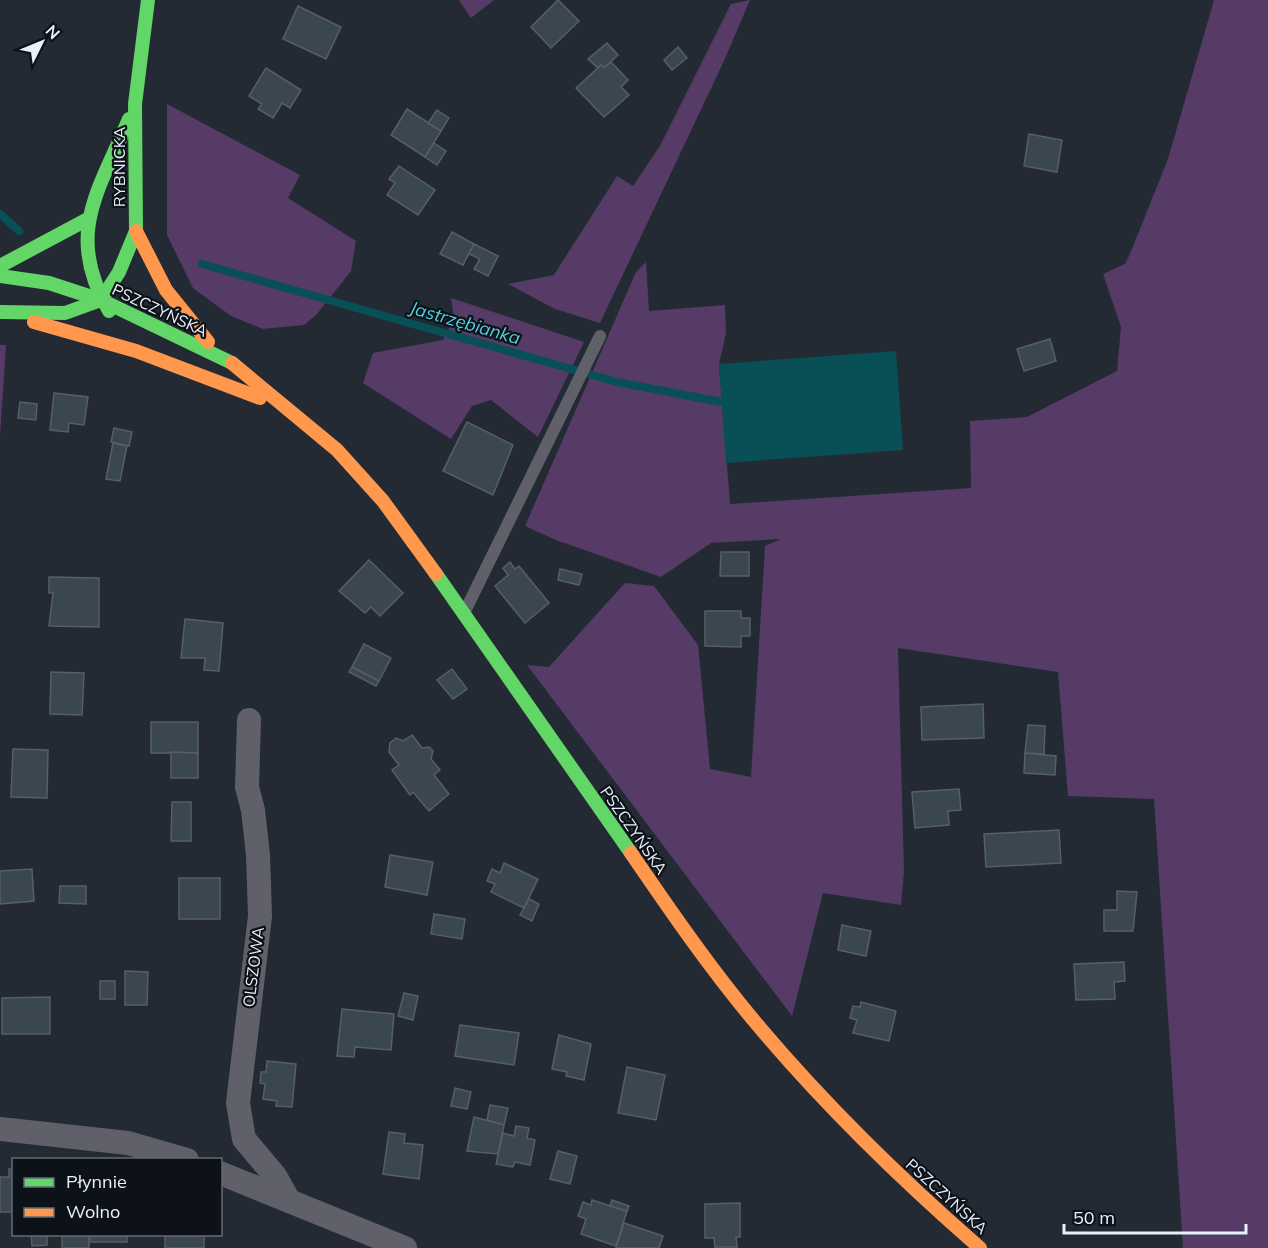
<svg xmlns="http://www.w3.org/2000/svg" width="1268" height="1248" viewBox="0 0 1268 1248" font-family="Mulish,sans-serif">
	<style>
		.green { fill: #563b67 }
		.water { fill: #084f56 }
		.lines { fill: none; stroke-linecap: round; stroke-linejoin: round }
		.stream { stroke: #084f56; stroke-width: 8 }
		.building { fill: #3b4750; stroke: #575e64; stroke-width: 1.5 }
		.lane { stroke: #5f606a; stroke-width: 12 }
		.street { stroke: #5f606a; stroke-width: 24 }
		.fast { stroke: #63d668; stroke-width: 14 }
		.slow { stroke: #ff974d; stroke-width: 14 }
		.labels { text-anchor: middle; stroke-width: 4.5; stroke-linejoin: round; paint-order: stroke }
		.street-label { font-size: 16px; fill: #e9f0fb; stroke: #0d1219 }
		.water-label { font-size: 18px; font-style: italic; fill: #51d4df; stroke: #0d1219 }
	</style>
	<rect width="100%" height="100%" fill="#242a33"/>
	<g class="green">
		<polygon points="459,0 494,0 471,18"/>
		<polygon points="750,0 723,63 600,323 555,309 508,284 554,275 617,176 633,186 660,146 731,4"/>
		<polygon points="1214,0 1268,0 1268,1248 1183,1248 1154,799 1068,796 1058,672 898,648 904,872 901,905 823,893 792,1016 527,665 549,667 625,583 654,586 698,645 710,769 751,777 765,546 781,539 711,543 661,577 556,540 525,526 636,272 646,262 649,311 725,305 726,333 719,364 730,504 971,488 970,421 1027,417 1117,371 1121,327 1103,274 1125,264 1130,254 1168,159"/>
		<polygon points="167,104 300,175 288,198 356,241 351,271 317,314 304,325 263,329 231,316 193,288 167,235"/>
		<polygon points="451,298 584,342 538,437 491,400 472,406 451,439 363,383 373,353 443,340 454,318"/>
		<polygon points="0,345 6,345 0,436"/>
	</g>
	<polygon class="water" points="896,351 903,450 726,463 719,364"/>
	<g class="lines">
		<g class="stream">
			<polyline points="0,214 19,231"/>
			<polyline points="202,264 617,382 721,402"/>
		</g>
	</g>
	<g class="building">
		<polygon points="558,0 579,21 551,48 531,27"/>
		<polygon points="298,6 341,27 326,59 283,39"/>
		<polygon points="607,43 618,55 604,68 601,65 598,68 588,59"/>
		<polygon points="678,47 687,58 672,70 664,60"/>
		<polygon points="611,62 628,80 621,87 629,95 604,117 576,88 601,65 604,68"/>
		<polygon points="266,68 301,90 290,108 282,103 273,118 258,109 262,104 249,96"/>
		<polygon points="407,109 441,131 425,157 391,135"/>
		<polygon points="437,110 449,118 441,131 428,123"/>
		<polygon points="1029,134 1062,140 1057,172 1024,166"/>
		<polygon points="434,143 446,151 437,165 425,157"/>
		<polygon points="399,166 435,190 418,215 387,195 395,183 389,179"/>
		<polygon points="452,232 474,244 463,265 440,254"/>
		<polygon points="474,244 498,256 488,276 474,269 480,259 469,254"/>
		<polygon points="1050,339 1056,361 1024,371 1017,349"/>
		<polygon points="54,393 88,397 84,425 69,423 68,432 50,430"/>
		<polygon points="20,402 37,404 36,420 18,418"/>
		<polygon points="467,422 513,445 493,495 443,471"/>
		<polygon points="114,428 132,432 129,446 111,442"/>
		<polygon points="113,443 127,446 120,481 106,479"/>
		<polygon points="721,552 749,552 749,576 720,576"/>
		<polygon points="369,560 403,593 380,616 371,607 365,613 339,591"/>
		<polygon points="510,562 515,569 519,566 549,603 525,623 495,586 508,575 503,568"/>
		<polygon points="560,569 582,574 579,585 558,580"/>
		<polygon points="49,577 99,578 99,627 49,626 53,593 49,593"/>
		<polygon points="705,611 741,611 741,618 750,618 750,636 741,636 741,647 705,646"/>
		<polygon points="185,619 223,623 219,671 204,670 205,658 181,658"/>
		<polygon points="364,644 391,658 379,681 352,667"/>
		<polygon points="352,667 379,681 376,686 349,672"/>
		<polygon points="452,669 467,689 453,699 437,680"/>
		<polygon points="51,672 84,673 82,715 50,714"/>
		<polygon points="983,704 984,738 922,740 921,707"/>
		<rect x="151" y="722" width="47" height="31"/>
		<polygon points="1028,725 1045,726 1044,754 1025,753"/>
		<polygon points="412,735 422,748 429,747 433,751 431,759 440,770 434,775 449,794 429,811 413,792 410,795 392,770 399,765 389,752 390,743 396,738 403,741"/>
		<polygon points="13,749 48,750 47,798 11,797"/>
		<polygon points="171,752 198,753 198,778 171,778"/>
		<polygon points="1025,753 1056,756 1055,775 1024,773"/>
		<polygon points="959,789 961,810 948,811 949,825 915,828 912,792"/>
		<polygon points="172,802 191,802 191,841 171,841"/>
		<polygon points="1059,830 1061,863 986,867 984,834"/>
		<polygon points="390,855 433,862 427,895 385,887"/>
		<polygon points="504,863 538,879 524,908 491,892 495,884 487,881 492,869 500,873"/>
		<polygon points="32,869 34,901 0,904 0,871"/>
		<rect x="179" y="878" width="41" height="41"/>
		<polygon points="60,886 86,886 86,904 59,903"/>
		<polygon points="1117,891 1137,892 1133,931 1104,931 1104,910 1117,910"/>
		<polygon points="529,899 539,904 532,921 520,915"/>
		<polygon points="434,914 465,919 462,939 431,934"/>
		<polygon points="842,925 871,931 866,956 838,950"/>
		<polygon points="1124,962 1125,981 1114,982 1115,999 1076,1000 1074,964"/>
		<polygon points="125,971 148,972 147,1005 125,1005"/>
		<rect x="100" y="981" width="15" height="18"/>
		<polygon points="404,993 418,996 413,1020 398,1016"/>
		<polygon points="50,997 50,1034 2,1034 2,998"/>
		<polygon points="861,1002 896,1011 889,1041 853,1033 857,1020 850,1018 853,1006 860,1007"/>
		<polygon points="342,1009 394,1014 391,1050 355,1047 354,1057 337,1056"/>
		<polygon points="460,1025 519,1033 514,1065 455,1056"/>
		<polygon points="559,1035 591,1044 584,1080 566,1076 567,1072 552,1069"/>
		<polygon points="267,1061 296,1064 292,1107 276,1106 277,1101 263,1099 265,1084 260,1083 261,1072 266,1072"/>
		<polygon points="627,1067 665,1075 656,1120 618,1113"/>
		<polygon points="455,1088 471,1092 467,1109 451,1106"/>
		<polygon points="490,1105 508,1108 504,1125 487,1120"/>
		<polygon points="474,1117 504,1125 498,1154 467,1151"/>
		<polygon points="516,1126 529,1128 527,1138 535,1140 530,1165 515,1162 513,1167 496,1164 503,1133 514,1136"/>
		<polygon points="389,1132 405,1134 404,1143 423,1145 419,1179 383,1174"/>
		<polygon points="558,1151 577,1156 570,1184 550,1179"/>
		<polygon points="9,1169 14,1169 14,1212 0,1212 0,1177 9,1177"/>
		<polygon points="592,1200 627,1211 616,1246 581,1234 586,1219 578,1216 583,1202 591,1205"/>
		<polygon points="612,1200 629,1206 627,1211 610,1206"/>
		<polygon points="740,1203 740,1237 736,1237 737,1247 715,1247 714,1238 705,1238 705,1204"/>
		<polygon points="624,1223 663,1236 659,1248 616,1248"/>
		<polygon points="31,1234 47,1234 47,1245 32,1246"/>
		<rect x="62" y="1234" width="27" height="14"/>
		<rect x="90" y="1234" width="37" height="8"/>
		<rect x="165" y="1234" width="39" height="14"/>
	</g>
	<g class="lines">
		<polyline class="lane" points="466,609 600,336"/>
		<g class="street">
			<polyline points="249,720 247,787 253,810 258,855 260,916 238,1103 244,1139 275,1176 288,1199"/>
			<polyline points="0,1129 128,1143 187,1160"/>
			<polyline points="220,1173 405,1248"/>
		</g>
		<g class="fast">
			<polyline points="0,266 88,219"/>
			<polyline points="0,276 49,283 101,300 232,363"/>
			<path d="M109,311C64,235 99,190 129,119"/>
			<polyline points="0,312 65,313 101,300 119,272 136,231 135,104 148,0"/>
			<polyline points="436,574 631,853"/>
		</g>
		<g class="slow">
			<polyline points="136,231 166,290 208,342"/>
			<polyline points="34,322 136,351 260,398"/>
			<polyline points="232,363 337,450 383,501 436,574"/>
			<path d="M631,853C672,913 714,974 761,1029C828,1108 902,1180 980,1248"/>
		</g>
	</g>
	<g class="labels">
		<g class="street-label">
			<text transform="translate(119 167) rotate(-90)" y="6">RYBNICKA</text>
			<text transform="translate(160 310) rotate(25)" y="6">PSZCZYŃSKA</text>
			<text transform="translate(634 830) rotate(55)" y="6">PSZCZYŃSKA</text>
			<text transform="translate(253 967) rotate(-83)" y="6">OLSZOWA</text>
			<text transform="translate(947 1196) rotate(42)" y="6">PSZCZYŃSKA</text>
		</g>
		<g class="water-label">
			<text transform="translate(465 323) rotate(16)" y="6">Jastrzębianka</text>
		</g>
	</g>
	<rect x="12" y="1158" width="210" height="78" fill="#0d1219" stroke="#656b73" stroke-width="1.5"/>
	<rect x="24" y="1178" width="30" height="9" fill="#63d668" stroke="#656b73" stroke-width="1.5"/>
	<text x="66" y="1188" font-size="18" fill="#e9f0fb">Płynnie</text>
	<rect x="24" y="1208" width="30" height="9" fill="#ff974d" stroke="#656b73" stroke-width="1.5"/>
	<text x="66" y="1218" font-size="18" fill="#e9f0fb">Wolno</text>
	<g transform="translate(42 42) rotate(47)" stroke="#0d1219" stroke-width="4.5" paint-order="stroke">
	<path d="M0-4.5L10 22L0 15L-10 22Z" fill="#e9f0fb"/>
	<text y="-9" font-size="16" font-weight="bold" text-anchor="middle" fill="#e9f0fb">N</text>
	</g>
	<path d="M1064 1224v9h182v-9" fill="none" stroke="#e9f0fb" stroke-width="3"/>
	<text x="1073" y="1224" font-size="18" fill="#e9f0fb" stroke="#0d1219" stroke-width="4.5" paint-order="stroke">50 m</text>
</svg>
